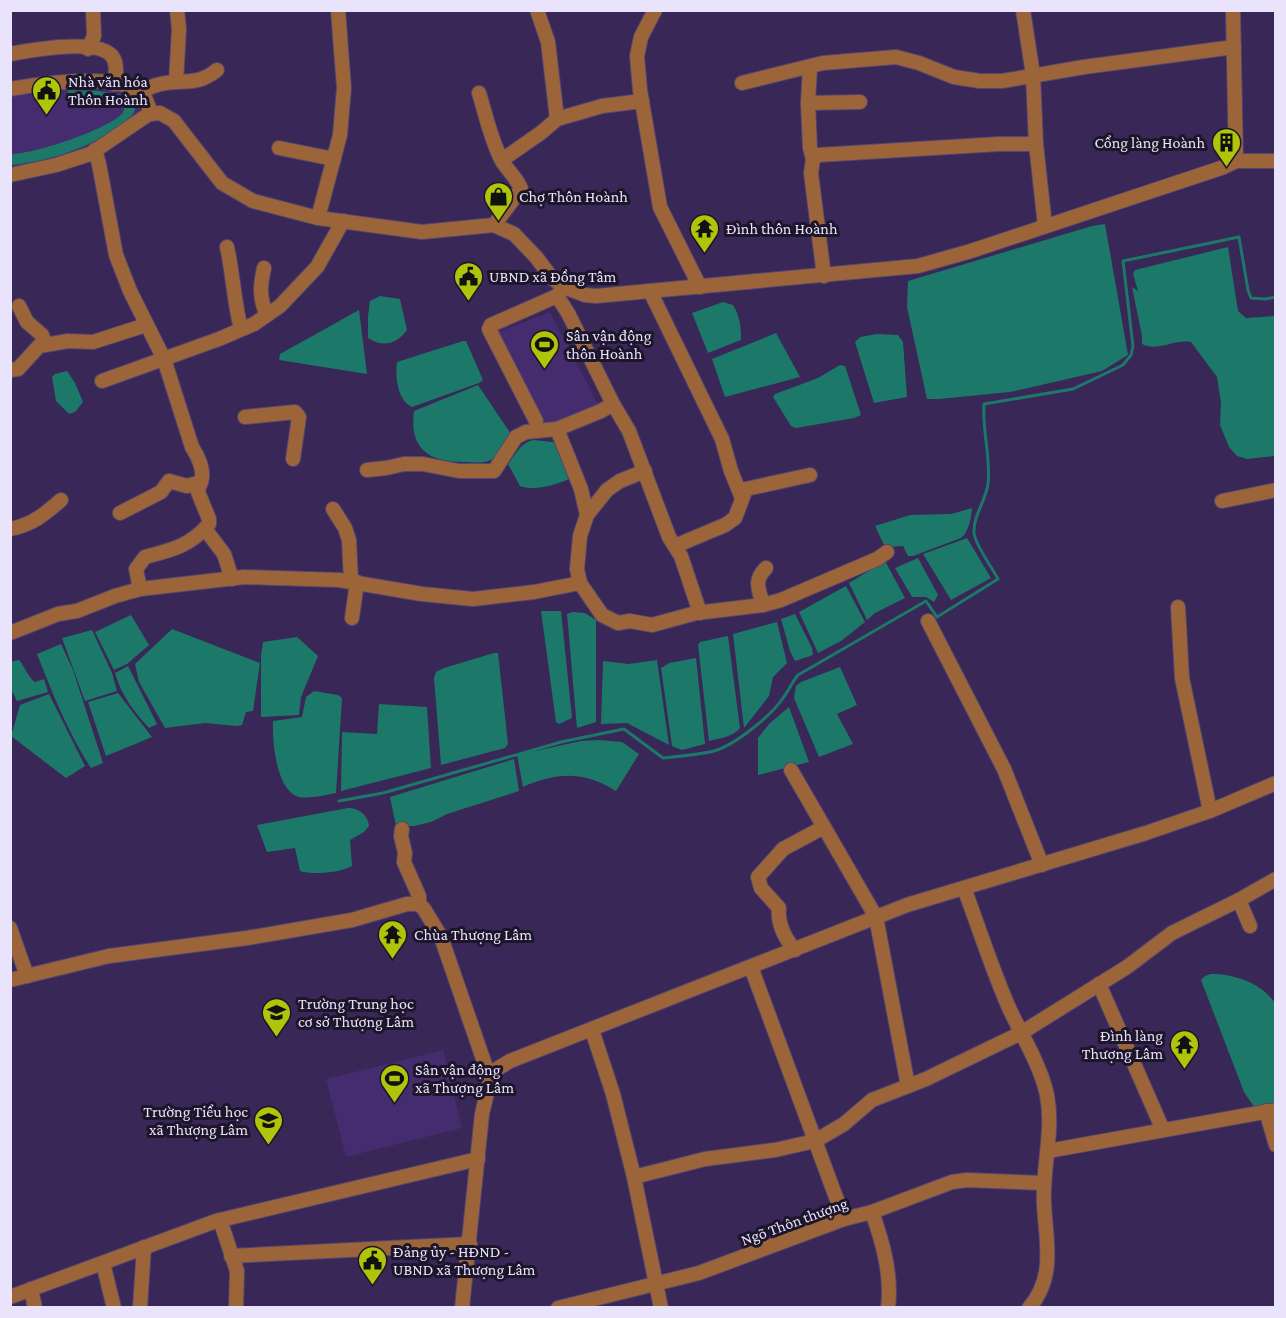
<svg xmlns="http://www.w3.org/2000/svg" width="1286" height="1318" viewBox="0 0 1286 1318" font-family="'Crimson Pro',serif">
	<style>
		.green { fill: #452c6f }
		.water { fill: #1c7969 }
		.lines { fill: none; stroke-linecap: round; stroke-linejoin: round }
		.stream { stroke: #1c7969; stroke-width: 3 }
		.minor-casing { stroke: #544571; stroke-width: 16 }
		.minor { stroke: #9c6539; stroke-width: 14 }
		.labels { text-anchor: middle; stroke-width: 6; stroke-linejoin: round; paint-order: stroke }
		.poi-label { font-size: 16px; fill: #e9e3fb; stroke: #1d162b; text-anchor: start }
		.street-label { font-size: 16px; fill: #e9e3fb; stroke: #1d162b }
	</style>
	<rect width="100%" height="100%" fill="#382757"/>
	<g class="green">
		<polygon points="94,87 123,90 141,100 140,112 88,149 11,169 11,92"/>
		<polygon points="550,312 598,404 538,428 492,334"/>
		<polygon points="443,1050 462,1128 346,1157 326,1079"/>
	</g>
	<g class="water">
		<path d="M68,90L98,91L133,97C140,112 130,118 119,126C87,149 50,161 11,165V154C34,154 107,130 123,113L125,105L122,101L94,97H69Z"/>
		<polygon points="1105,224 1128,355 1102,371 1010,392 939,399 927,399 907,307 908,281 1092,226"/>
		<path d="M1228,247L1238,311L1246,318L1275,316V456L1247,459L1237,456L1229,447L1220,425L1221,403L1217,377L1191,342C1174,339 1158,352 1142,344V336L1132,287L1138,291L1133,274L1135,270Z"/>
		<path d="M380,296L400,299L407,330C397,344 383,348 368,338V316L370,301Z"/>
		<path d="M723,302L733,305C740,316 741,327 741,340L708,353L692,313Z"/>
		<polygon points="359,310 367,374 279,360 280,354"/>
		<polygon points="776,333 800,377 725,397 712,359"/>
		<polygon points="877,334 898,335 903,342 907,397 874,403 855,342 860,337"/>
		<path d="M463,341H466L483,380L479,383L412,407C397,400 395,376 397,362Z"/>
		<polygon points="840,365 845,366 861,415 854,418 796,428 791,426 773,397 775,394 818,378"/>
		<polygon points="67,371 75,383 83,402 75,412 69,414 56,401 52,377 55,374"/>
		<path d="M478,385L511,434C506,442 500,456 491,460C483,464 472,462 463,462C428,462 409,448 414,411Z"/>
		<path d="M534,440L561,443L574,477C558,484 536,492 520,486L508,464C516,454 521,442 534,440Z"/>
		<path d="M972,508C971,519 969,531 961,538L913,556H908L903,546L885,547L875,526L910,515L951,514Z"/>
		<polygon points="967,538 991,578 951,600 923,554"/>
		<polygon points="918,558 938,595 934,602 926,597 912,597 895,568"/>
		<polygon points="885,561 905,598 875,613 867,620 849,583"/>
		<polygon points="846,586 865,622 841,641 818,653 799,612"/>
		<polygon points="541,611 561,611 572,718 559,724 556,722"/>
		<polygon points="573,612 585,613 596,620 596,722 577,728 567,614"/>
		<polygon points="795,614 812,648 813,655 795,661 790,651 781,619"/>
		<polygon points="131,615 149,645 127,664 114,670 95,632"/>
		<polygon points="777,622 787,663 773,677 769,696 744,728 733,634"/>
		<polygon points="172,629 260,663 253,711 246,712 242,725 236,726 205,723 165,728 139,682 135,664"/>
		<polygon points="92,630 112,673 117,691 85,701 62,638"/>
		<path d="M728,636L740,728C733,737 720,738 709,741L698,645L700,642Z"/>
		<polygon points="297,637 318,656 301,697 299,715 261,717 261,656 263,642"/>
		<path d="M61,644L73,670L103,763L91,768C68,733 52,692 37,654Z"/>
		<polygon points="494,653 498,653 508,744 505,748 441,765 434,678 436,672 444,668"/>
		<polygon points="696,658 705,744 682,750 672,746 661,668 669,663"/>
		<path d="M19,660C25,667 28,677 35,682L44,679L48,692L17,701L11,689L10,662Z"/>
		<polygon points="657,660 669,745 627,723 601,724 603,661 629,664"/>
		<path d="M128,666L157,724L149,728C134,712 121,695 115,673Z"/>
		<polygon points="840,667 857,705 837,714 853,744 819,757 794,698 796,686 801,682"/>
		<path d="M314,691L338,695L342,698L336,793C324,795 311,799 299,797C276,791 272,740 273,721L302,717L306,697Z"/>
		<polygon points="118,693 152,737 106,756 88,702"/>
		<polygon points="49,694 85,766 66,778 11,736 20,705"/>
		<polygon points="379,704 427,707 431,768 341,791 342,732 377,734"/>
		<polygon points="789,707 809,762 758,775 758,738 769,724"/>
		<path d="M599,740L622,742L639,754L616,791C584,771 557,772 523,787L517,755L581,741Z"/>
		<polygon points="514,759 519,791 447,814 431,822 414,826 396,826 390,797"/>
		<path d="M348,808C359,808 368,815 369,826L364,832L350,840L352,866C340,873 313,875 300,871L295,848L267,852L257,825Z"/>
		<path d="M1211,974C1235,974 1261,983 1275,1003V1104L1254,1107L1244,1092L1201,980L1205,976Z"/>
	</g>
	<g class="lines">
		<path class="stream" d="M339,801L383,793L561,742L624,729L663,758C679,756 698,755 714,751C735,745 771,716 783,698C789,690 792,682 798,675L926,601L937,617L998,579C992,567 975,545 974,533C973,516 986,500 988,484C991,457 982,431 984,404L1073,389L1123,365L1131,355L1133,346L1123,261L1239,237L1248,290L1251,298L1265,299L1276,297"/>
		<defs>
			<g id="minor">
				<polyline points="537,10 548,42 557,119"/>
				<polyline points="655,10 641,37 637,56 640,90 660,207 700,287"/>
				<polyline points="1023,10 1033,75 1036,144 1045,226"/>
				<polyline points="1233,10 1236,161"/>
				<polyline points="88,49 94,36 93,10"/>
				<path d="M10,54C31,50 97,38 112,56C118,64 116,75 114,84"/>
				<polyline points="176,82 179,29 177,10"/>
				<polyline points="742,83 823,63 896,57 919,63 954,77 980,81 1002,81 1084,67 1234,47"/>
				<path d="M10,89C39,84 123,71 144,96C147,101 149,108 151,114"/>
				<path d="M139,92C148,88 156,84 166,83C188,80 198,85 217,70"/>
				<path d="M479,93C486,116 491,140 502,161C508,171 517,178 521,189L494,225"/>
				<polyline points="808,103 810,67"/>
				<polyline points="279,148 334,159"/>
				<path d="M95,150L99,164L116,255L130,291L164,359L192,447C198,456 205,471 201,482C200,485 198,488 198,492L209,519V524C190,546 172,550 145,557L136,569L140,589"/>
				<polyline points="813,159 810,148 808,103 860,102"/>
				<polyline points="502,160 542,132 557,119 602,106 642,101"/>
				<polyline points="1228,165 1236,161 1276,161"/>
				<polyline points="10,175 56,165 90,154 149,114 160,113 174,121 222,183 253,201 318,218 422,232 494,225 514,234 536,257 552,278 564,287 585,295 596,296 918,266 971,251 1224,167"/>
				<polyline points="318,218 340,135 344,88 338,10"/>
				<path d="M227,247C233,274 234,302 241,329"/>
				<path d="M264,268C260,286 259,298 267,315"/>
				<polyline points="824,276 811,173 813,159 818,155 999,144 1036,144"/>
				<polyline points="650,291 722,439 731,471 742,498"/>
				<polyline points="19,306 27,322 42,335 45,344"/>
				<polyline points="10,370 18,369 39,346 68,341 93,342 146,325"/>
				<polyline points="102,381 219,339 254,324 280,306 317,267 343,221"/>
				<polyline points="613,404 629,431 669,537 681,556 700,613"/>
				<polyline points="245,417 295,412 299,417 293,459"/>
				<polyline points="536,421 489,329 491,325 557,296 561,291"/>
				<polyline points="557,429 581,489 587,515"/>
				<polyline points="367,470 386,468 404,464 423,464 459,471 494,471 516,437 526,432 557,429 601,411 613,404 568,313 557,296"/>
				<polyline points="645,471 620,481 607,490 587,515 580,536 577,569 580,583 602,615 618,623 630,621 652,625 696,613 763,605 781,600 877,559 887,552"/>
				<polyline points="1222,501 1276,490"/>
				<polyline points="333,509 345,528 349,540 351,581"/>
				<polyline points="120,513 161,492 169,481 187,486 201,482"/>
				<path d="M10,529C32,525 45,514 61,500"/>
				<polyline points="205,529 224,554 232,579"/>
				<polyline points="675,546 725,525 735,518 746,489 810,475"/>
				<path d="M763,605C759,589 753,581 766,568"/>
				<polyline points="1178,607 1182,678 1210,811"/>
				<polyline points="352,618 357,582"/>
				<polyline points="928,621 1004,769 1042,865"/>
				<polyline points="10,633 58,614 77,611 115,596 140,589 244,577 339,580 422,594 473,599 534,592 580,583"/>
				<polyline points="791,770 876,917 908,1086"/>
				<polyline points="402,829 401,836 405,853 404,862 419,896 419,904"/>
				<path d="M964,888C979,928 992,969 1009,1008C1022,1036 1040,1064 1047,1095C1054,1132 1042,1168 1044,1204C1046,1242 1056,1277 1029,1308"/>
				<polyline points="1239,900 1250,926"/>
				<polyline points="10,928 27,976"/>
				<path d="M795,950C785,939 777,923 779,908L761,888L758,877L783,849L824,827"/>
				<polyline points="751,967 844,1219"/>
				<polyline points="10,980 109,956 247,938 352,920 407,904 419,904 424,909 441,937 490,1079"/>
				<polyline points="1099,984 1163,1130"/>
				<polyline points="592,1030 613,1094 634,1177 661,1308"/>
				<polyline points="1266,1111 1276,1145"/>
				<polyline points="1048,1151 1276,1110"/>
				<polyline points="634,1177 705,1159 775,1150 815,1141 844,1124 872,1100 926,1079 1021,1033 1127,967 1172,933 1239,900 1276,879"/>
				<path d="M872,1212C883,1243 892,1275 888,1308"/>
				<polyline points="220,1220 237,1271 236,1308"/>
				<polyline points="231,1256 470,1244"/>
				<polyline points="103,1263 114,1308"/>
				<polyline points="31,1289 35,1308"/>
				<polyline points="10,1297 216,1221 478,1159"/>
				<polyline points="140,1308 144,1247"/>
				<polyline points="462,1308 482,1114 492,1072 510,1061 907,905 1146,833 1210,811 1276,783"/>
				<polyline points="558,1308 699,1273 844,1219 872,1212 952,1182 967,1180 1043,1183"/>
			</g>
		</defs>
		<use href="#minor" class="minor-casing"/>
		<use href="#minor" class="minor"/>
	</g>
	<defs>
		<symbol id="civic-pin" viewBox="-11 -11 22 30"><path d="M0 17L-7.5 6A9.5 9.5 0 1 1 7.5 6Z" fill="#aec509" stroke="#1d162b"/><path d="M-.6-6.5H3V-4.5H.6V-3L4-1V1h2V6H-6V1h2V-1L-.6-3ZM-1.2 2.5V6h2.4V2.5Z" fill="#111"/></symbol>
		<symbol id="building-pin" viewBox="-11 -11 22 30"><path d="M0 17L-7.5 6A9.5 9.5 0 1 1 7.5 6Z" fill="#aec509" stroke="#1d162b"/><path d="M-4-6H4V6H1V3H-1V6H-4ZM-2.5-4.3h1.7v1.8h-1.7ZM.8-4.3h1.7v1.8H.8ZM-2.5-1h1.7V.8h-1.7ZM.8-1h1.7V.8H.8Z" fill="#111"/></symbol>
		<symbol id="shop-pin" viewBox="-11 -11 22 30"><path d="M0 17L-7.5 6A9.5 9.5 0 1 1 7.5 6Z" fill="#aec509" stroke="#1d162b"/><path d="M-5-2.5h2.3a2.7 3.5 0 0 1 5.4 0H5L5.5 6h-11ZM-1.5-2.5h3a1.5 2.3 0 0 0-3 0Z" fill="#111"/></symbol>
		<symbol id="temple-pin" viewBox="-11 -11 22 30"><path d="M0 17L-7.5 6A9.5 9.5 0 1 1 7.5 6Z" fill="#aec509" stroke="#1d162b"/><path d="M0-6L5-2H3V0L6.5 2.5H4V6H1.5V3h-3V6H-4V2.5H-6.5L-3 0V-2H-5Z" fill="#111"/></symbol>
		<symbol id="stadium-pin" viewBox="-11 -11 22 30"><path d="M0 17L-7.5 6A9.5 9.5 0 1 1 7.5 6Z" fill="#aec509" stroke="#1d162b"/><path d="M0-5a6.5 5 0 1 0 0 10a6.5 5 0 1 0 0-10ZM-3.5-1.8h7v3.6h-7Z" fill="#111"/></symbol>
		<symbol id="school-pin" viewBox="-11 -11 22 30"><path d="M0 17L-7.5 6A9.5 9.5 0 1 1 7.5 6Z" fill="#aec509" stroke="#1d162b"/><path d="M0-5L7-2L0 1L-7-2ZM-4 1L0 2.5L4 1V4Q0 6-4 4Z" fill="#111"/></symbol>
	</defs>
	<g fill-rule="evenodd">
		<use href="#civic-pin" x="30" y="74" width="33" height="45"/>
		<use href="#building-pin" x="1210" y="126" width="33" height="45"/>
		<use href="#shop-pin" x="482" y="180" width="33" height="45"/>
		<use href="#temple-pin" x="688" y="212" width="33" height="45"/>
		<use href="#civic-pin" x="452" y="260" width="33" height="45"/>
		<use href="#stadium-pin" x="528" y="328" width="33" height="45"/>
		<use href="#temple-pin" x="376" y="918" width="33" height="45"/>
		<use href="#school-pin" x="260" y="996" width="33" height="45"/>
		<use href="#temple-pin" x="1168" y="1028" width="33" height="45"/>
		<use href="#stadium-pin" x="378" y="1062" width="33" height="45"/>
		<use href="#school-pin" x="252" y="1104" width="33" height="45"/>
		<use href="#civic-pin" x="356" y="1244" width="33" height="45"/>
	</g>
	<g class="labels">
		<g class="poi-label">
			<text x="68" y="87">Nhà văn hóa<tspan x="68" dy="18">Thôn Hoành</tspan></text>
			<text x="1205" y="148" text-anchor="end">Cổng làng Hoành</text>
			<text x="519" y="202">Chợ Thôn Hoành</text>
			<text x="726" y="234">Đình thôn Hoành</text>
			<text x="489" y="282">UBND xã Đồng Tâm</text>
			<text x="566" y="341">Sân vận động<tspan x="566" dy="18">thôn Hoành</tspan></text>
			<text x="414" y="940">Chùa Thượng Lâm</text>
			<text x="298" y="1009">Trường Trung học<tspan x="298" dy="18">cơ sở Thượng Lâm</tspan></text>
			<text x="1163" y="1041" text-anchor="end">Đình làng<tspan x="1163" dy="18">Thượng Lâm</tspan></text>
			<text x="415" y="1075">Sân vận động<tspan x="415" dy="18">xã Thượng Lâm</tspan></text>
			<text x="248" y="1117" text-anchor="end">Trường Tiểu học<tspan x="248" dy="18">xã Thượng Lâm</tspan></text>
			<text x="393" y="1257">Đảng ủy - HĐND -<tspan x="393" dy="18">UBND xã Thượng Lâm</tspan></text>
		</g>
		<g class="street-label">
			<text transform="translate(794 1221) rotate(-20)" y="6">Ngõ Thôn thượng</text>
		</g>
	</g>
	<rect width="1286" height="1318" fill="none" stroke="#e9e3fb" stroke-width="24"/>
</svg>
